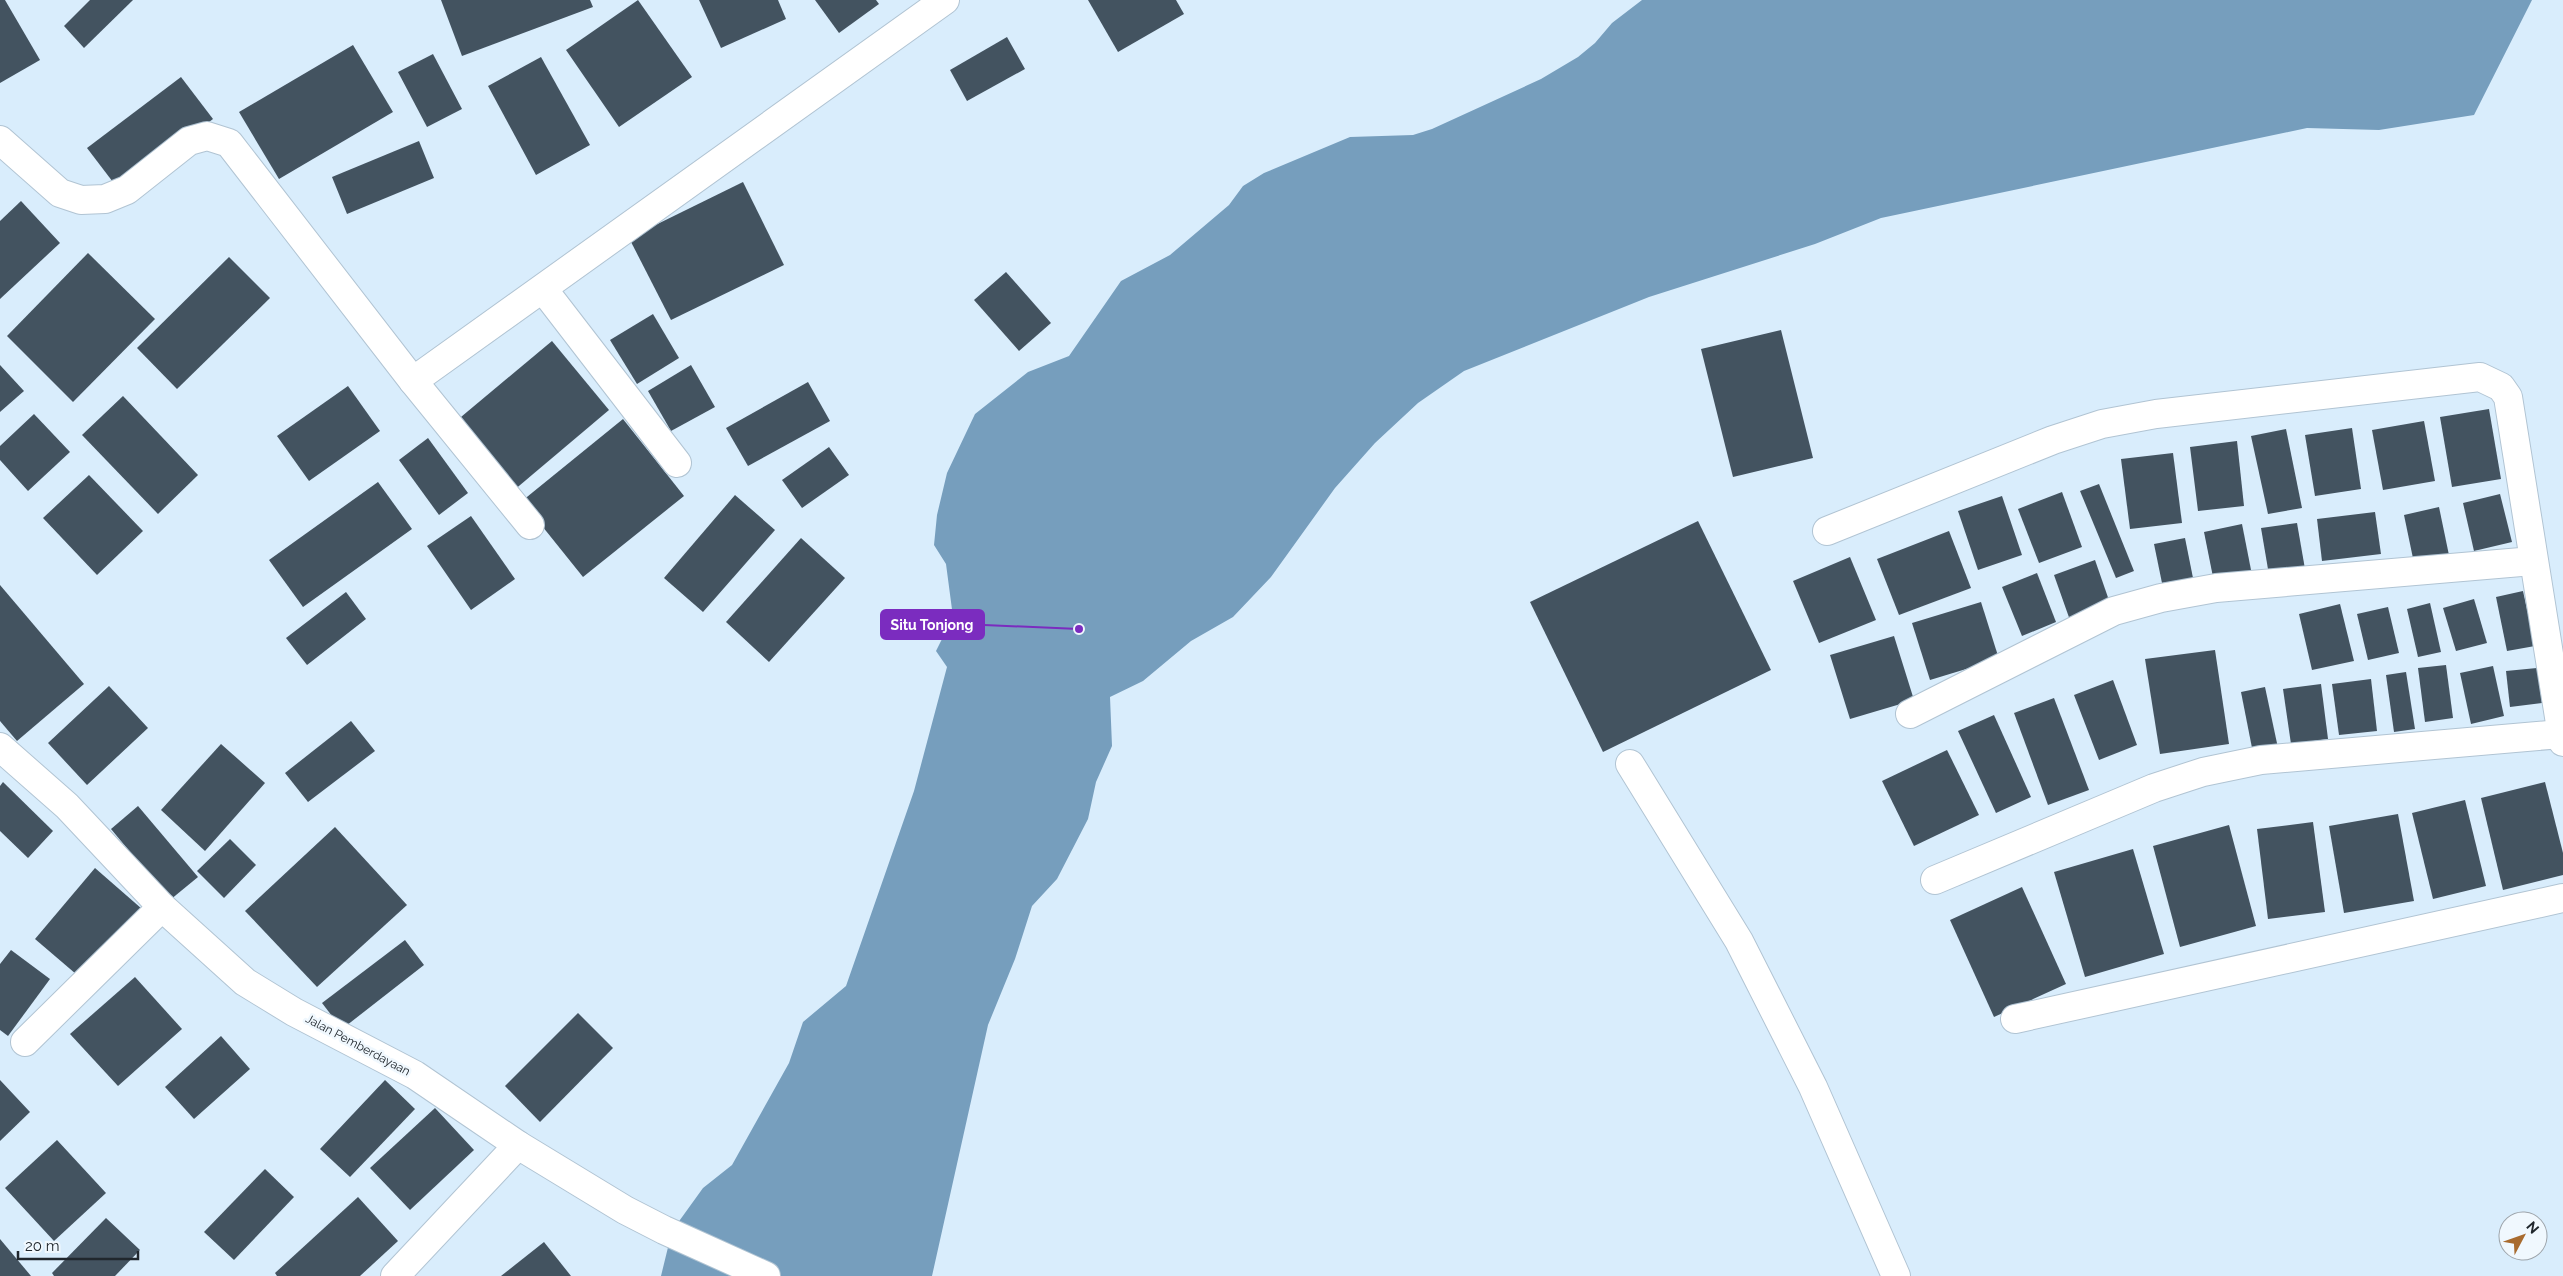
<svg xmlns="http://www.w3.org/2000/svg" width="2563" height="1276" viewBox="0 0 2563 1276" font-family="Raleway,sans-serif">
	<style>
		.water { fill: #769ebd }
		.building { fill: #435360 }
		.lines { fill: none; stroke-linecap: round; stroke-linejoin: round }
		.minor-casing { stroke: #b1c4d3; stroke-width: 30 }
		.minor { stroke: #fff; stroke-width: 28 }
		.labels { text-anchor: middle; stroke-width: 5; stroke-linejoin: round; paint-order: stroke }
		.street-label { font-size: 12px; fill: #20272d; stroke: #f0f8fe }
		.leader { fill: none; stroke: #7b2cbf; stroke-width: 2 }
		.callout-dot { fill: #7b2cbf; stroke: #f0f8fe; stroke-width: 2 }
		.callout { fill: #7b2cbf; stroke: #7b2cbf; stroke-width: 2 }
		.callout-label { font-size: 14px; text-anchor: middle; font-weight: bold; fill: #fff }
	</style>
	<rect width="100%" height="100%" fill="#d9edfc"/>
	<polygon class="water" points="1642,0 2532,0 2474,115 2379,130 2307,128 1881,218 1815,244 1649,297 1464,371 1418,403 1375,443 1335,488 1271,577 1233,617 1191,641 1143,681 1110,697 1112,746 1096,782 1088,819 1057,879 1032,906 1015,959 988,1025 932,1276 661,1276 672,1231 703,1188 732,1165 789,1063 803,1022 846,986 914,791 947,667 936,651 953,617 946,564 934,545 937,515 947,473 975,414 1028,372 1069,356 1121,281 1170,255 1229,205 1243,186 1264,173 1350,137 1413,135 1432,129 1541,79 1578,57 1595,43 1612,23"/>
	<g class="building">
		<polygon points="0,0 5,0 40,60 0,83"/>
		<polygon points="90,0 133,0 84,48 64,26"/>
		<polygon points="441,0 590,0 593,7 462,56"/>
		<polygon points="638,0 692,77 619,127 566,50"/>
		<polygon points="699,0 778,0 786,19 721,48"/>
		<polygon points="815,0 876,0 879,4 839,33"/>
		<polygon points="1088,0 1176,0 1184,14 1118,52"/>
		<polygon points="1007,37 1025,69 967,101 950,70"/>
		<polygon points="353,45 393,112 279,179 239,112"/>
		<polygon points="433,54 462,109 427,127 398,72"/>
		<polygon points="541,57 590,145 536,175 488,86"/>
		<polygon points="181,77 213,119 119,190 87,148"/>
		<polygon points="419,141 434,178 347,214 332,177"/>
		<polygon points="743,182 784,265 671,320 629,238"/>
		<polygon points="21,201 60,243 0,299 0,221"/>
		<polygon points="88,253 155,319 73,402 7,336"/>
		<polygon points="229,257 270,298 177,389 137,348"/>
		<polygon points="1006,272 1051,323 1019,351 974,300"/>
		<polygon points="653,314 679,358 637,384 610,340"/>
		<polygon points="1781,330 1813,458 1733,477 1701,349"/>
		<polygon points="552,341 609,410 513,491 455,422"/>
		<polygon points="0,365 24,391 0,412"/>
		<polygon points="691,365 715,407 671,431 648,391"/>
		<polygon points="808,382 830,421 748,466 726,428"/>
		<polygon points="348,386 380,431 309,481 277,436"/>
		<polygon points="123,396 198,475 158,514 82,435"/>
		<polygon points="2489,409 2501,479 2452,487 2440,417"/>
		<polygon points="34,414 70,452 28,491 0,460 0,446"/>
		<polygon points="623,419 684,496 583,577 522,501"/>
		<polygon points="2424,421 2435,481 2383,490 2372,430"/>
		<polygon points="2352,428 2361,489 2315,496 2305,435"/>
		<polygon points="2286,429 2302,508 2268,514 2251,436"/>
		<polygon points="428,438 468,493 439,515 399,460"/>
		<polygon points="2237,441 2244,506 2198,511 2190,447"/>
		<polygon points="829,447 849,475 802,508 782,480"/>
		<polygon points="2173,453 2182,523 2130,529 2121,459"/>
		<polygon points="89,475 143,531 97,575 43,518"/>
		<polygon points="378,482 412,529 303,607 269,560"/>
		<polygon points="2099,484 2134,571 2116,578 2080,491"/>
		<polygon points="2062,492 2082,547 2039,563 2018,509"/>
		<polygon points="2500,494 2512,542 2474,551 2463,503"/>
		<polygon points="735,495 775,530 703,612 664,578"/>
		<polygon points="2002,496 2022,555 1978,570 1958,511"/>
		<polygon points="2439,507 2450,560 2415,568 2404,515"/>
		<polygon points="2375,512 2381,554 2322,561 2317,519"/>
		<polygon points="471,516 515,579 471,610 427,546"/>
		<polygon points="1698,521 1771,670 1603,752 1530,602"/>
		<polygon points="2297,523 2305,569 2269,575 2261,528"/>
		<polygon points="2242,524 2252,575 2214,582 2204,532"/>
		<polygon points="1949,531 1971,588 1899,615 1877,559"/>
		<polygon points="801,538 845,578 769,662 726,622"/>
		<polygon points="2185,538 2193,578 2162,583 2154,544"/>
		<polygon points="1850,557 1876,620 1819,643 1793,581"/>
		<polygon points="2095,560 2112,609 2071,623 2054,575"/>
		<polygon points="2037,573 2056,622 2022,636 2002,587"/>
		<polygon points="0,585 84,684 17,741 0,721"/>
		<polygon points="2523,591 2535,646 2507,651 2496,597"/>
		<polygon points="346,592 366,619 307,665 286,638"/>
		<polygon points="2474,599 2487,643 2456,651 2443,608"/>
		<polygon points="1981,602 1999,659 1930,680 1912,623"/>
		<polygon points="2430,603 2441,652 2418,657 2407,609"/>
		<polygon points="2340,604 2354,661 2312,670 2299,614"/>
		<polygon points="2388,607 2399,653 2368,660 2357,614"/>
		<polygon points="1894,636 1914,700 1850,719 1830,655"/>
		<polygon points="2215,650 2229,744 2160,754 2145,659"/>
		<polygon points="2446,665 2453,718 2425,722 2418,668"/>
		<polygon points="2493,666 2504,716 2471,724 2460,673"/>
		<polygon points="2537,668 2542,703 2510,707 2506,671"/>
		<polygon points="2406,672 2415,729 2394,732 2386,675"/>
		<polygon points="2371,679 2377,731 2339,735 2332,684"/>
		<polygon points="2113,680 2137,745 2099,760 2074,695"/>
		<polygon points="2321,684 2328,739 2291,744 2283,689"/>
		<polygon points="109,686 148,728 87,785 48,743"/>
		<polygon points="2265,687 2278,748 2253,753 2241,692"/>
		<polygon points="2054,698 2089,790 2048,805 2014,713"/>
		<polygon points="1994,715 2031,797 1996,813 1958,731"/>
		<polygon points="351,721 375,751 308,802 285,773"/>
		<polygon points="221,744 265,783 205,851 161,810"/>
		<polygon points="1947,750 1979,815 1914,846 1882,781"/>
		<polygon points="3,782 53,831 28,858 0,831 0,786"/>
		<polygon points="2545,782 2563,853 2563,875 2503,890 2481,798"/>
		<polygon points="2465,800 2486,886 2433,899 2412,813"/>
		<polygon points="138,806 198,877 170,900 111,829"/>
		<polygon points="2398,814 2414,901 2344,913 2329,826"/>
		<polygon points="2313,822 2325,912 2268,919 2257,829"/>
		<polygon points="2229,825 2256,926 2180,947 2153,846"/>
		<polygon points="335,827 407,905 317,987 245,911"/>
		<polygon points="230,839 256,865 224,898 197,871"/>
		<polygon points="2133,849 2164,954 2085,977 2054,872"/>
		<polygon points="95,868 142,909 83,980 35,939"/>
		<polygon points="2022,887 2066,984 1994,1017 1950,920"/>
		<polygon points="405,940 424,965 342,1029 322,1003"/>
		<polygon points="11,950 50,979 8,1036 0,1030 0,964"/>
		<polygon points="135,977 182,1029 118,1086 70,1034"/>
		<polygon points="578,1013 613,1048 540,1122 505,1086"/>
		<polygon points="221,1036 250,1069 194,1119 165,1087"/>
		<polygon points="0,1080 30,1112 0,1141"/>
		<polygon points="385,1080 415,1109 350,1177 320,1149"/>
		<polygon points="435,1108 474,1150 410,1210 370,1168"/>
		<polygon points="57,1140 106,1193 54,1241 5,1188"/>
		<polygon points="265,1169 294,1197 234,1260 204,1232"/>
		<polygon points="358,1197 398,1241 360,1276 277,1276 275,1273"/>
		<polygon points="106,1218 140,1250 115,1276 54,1276 52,1273"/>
		<polygon points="0,1239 31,1276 0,1276"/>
		<polygon points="544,1242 571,1276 501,1276"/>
	</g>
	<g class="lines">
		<defs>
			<g id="minor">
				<polyline points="0,140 60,193 81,200 105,199 127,190 189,141 207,136 229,143 413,381 530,525"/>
				<polyline points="543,289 677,463"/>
				<polyline points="413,381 945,0"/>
				<polyline points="1827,531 2053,440 2102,424 2156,414 2480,377 2501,387 2508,397 2563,742"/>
				<polyline points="1910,714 2114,611 2161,598 2216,588 2533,561"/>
				<polyline points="0,747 67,806 162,907 245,982 294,1012 415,1075 518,1145 625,1210 664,1230 766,1276"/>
				<polyline points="1630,764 1739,941 1813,1087 1896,1276"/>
				<polyline points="1935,880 2154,788 2203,772 2261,760 2561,734"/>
				<polyline points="2015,1019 2563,898"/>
				<polyline points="25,1042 162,907"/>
				<polyline points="395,1276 518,1145"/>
			</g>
		</defs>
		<use href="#minor" class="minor-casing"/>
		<use href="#minor" class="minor"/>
	</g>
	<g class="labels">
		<g class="street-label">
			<text transform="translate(358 1045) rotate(28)" y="4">Jalan Pemberdayaan</text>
		</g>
	</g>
	<path class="leader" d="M1079 629L984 625"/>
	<circle class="callout-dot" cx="1079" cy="629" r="5"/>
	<rect class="callout" x="881" y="610" width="103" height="29" rx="5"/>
	<g class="callout-label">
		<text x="932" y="630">Situ Tonjong</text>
	</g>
	<g transform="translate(2523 1236) rotate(49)"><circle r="24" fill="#f0f8fe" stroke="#9da4aa"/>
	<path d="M0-4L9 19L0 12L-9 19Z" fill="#a86b2f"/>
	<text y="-8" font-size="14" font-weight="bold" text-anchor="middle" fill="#20272d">N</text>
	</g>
	<path d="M18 1251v8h120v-8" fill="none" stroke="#20272d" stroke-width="2.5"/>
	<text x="25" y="1251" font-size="15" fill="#20272d" stroke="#f0f8fe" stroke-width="4" paint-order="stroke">20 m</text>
</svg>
